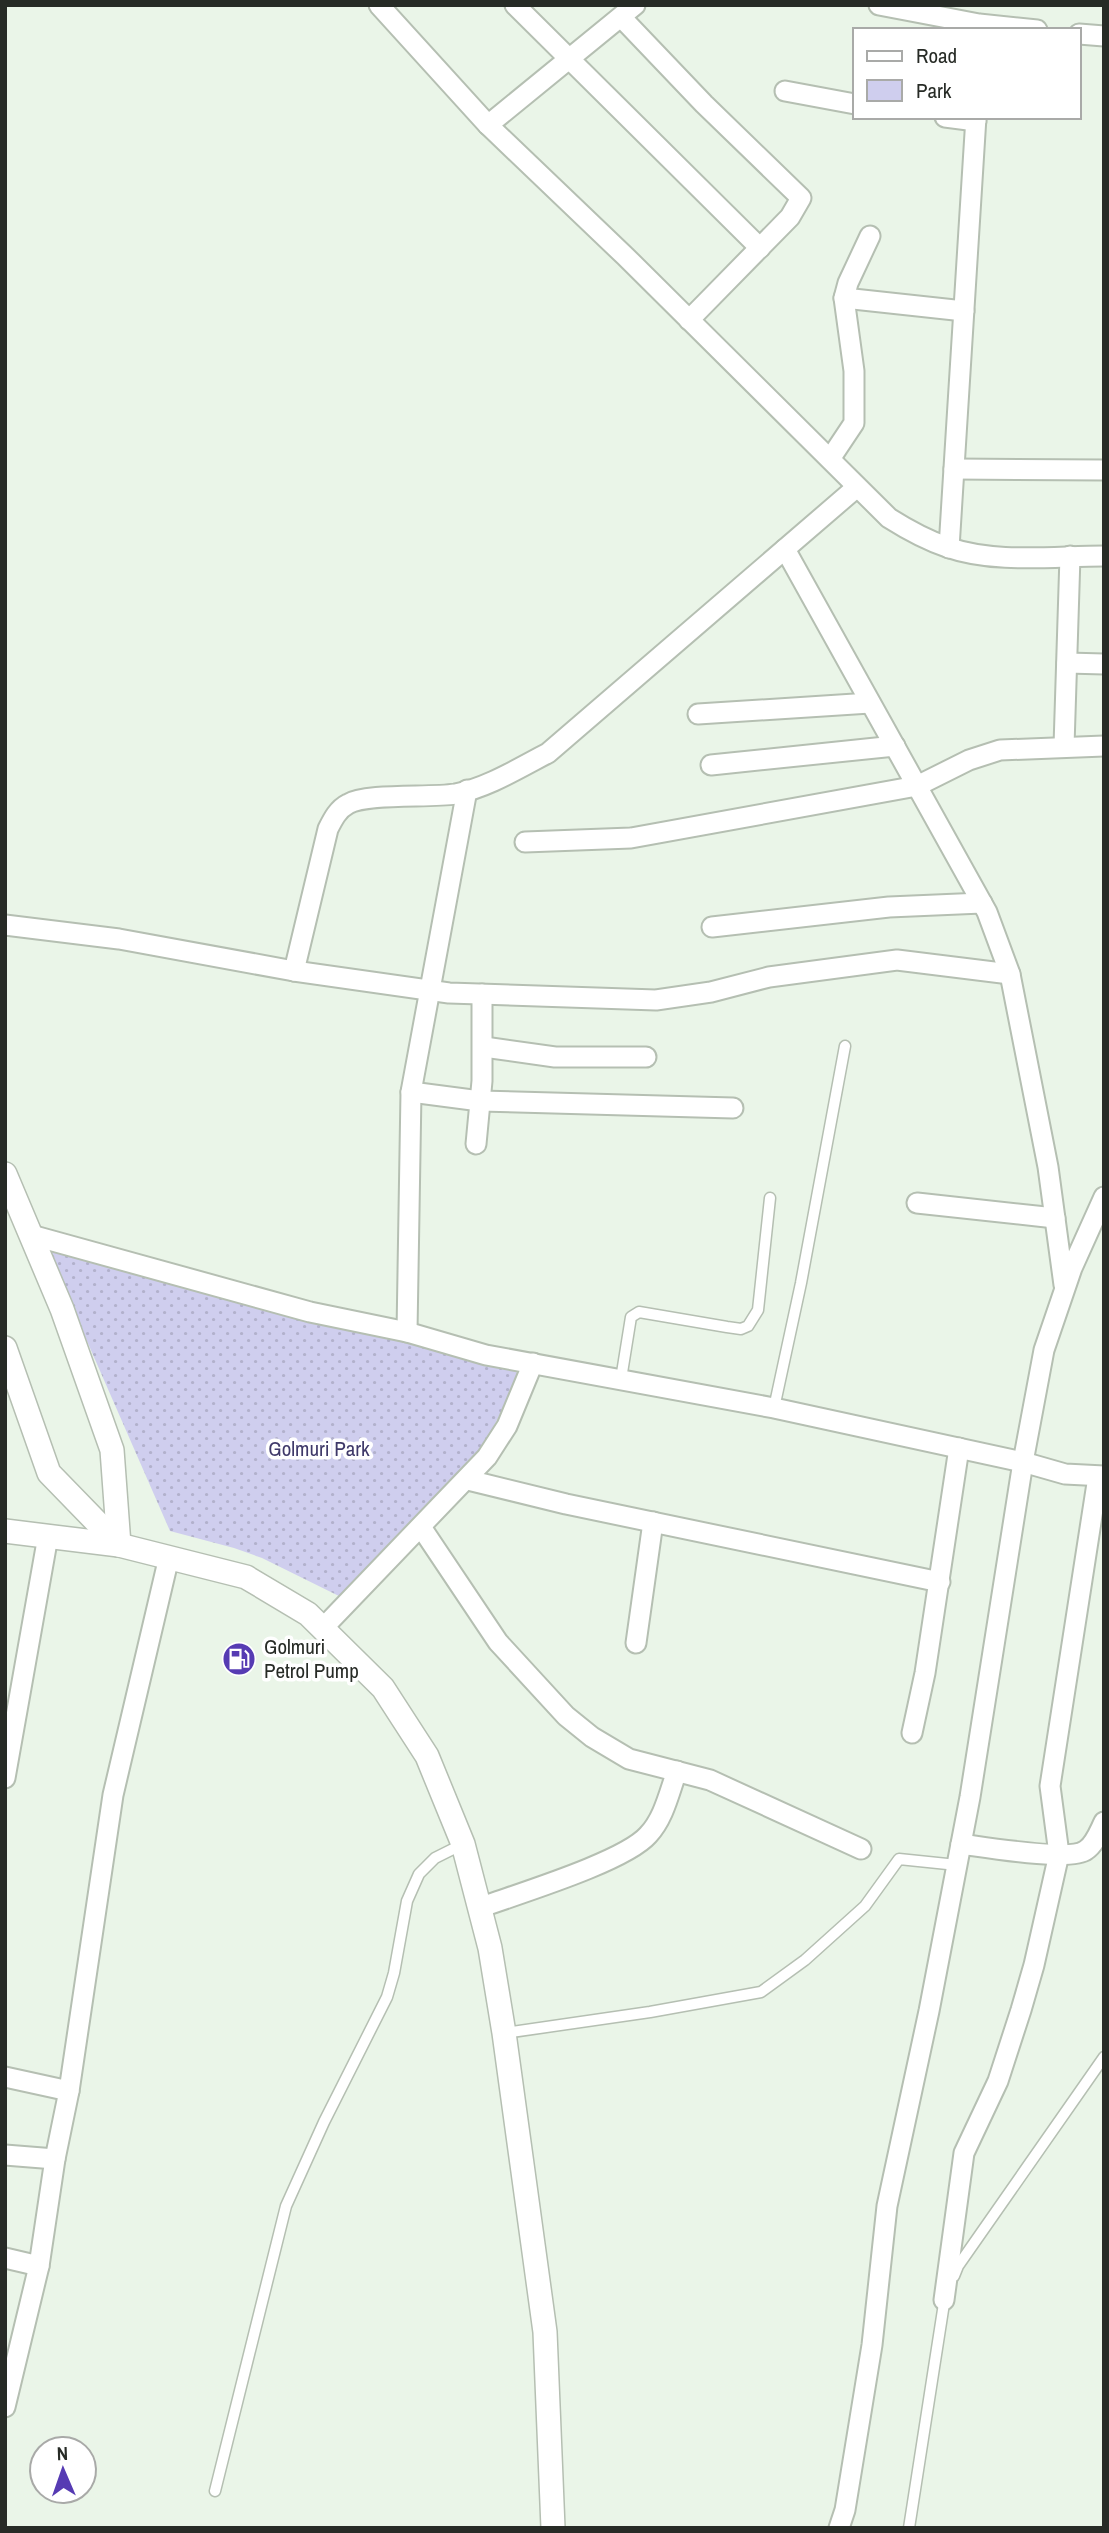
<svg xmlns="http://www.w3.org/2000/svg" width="1109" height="2533" viewBox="0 0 1109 2533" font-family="'Archivo Narrow',sans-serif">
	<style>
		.green { fill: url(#green-dots) }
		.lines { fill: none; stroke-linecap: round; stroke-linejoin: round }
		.service-casing { stroke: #b5bfb2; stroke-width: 13 }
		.minor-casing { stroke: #b5bfb2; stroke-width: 23 }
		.tertiary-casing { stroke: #b5bfb2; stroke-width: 26 }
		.service { stroke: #fff; stroke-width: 10 }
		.minor { stroke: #fff; stroke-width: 19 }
		.tertiary { stroke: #fff; stroke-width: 23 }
		.labels { text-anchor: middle; stroke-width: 7; stroke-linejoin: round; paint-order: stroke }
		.park-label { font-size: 21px; fill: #3f3969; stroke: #fff }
		.poi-label { font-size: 21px; fill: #272b26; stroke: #fff; text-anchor: start }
	</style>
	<defs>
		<pattern id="green-dots" width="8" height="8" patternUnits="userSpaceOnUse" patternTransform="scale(1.75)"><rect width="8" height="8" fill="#cfceee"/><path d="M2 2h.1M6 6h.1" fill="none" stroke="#b2b1cc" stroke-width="1.8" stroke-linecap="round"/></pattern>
	</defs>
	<rect width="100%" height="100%" fill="#eaf5e8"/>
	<polygon class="green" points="45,1245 147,1278 268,1311 495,1362 520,1374 480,1454 345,1599 262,1558 234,1548 170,1531"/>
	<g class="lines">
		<defs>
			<g id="service">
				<polyline points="621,1379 631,1317 639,1312 727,1327 741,1329 748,1326 758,1310 770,1198"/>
				<polyline points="774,1408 801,1283 845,1046"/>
				<polyline points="505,2033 650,2012 761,1992 805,1960 865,1906 899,1859 957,1865"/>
				<polyline points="954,2276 958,2266 1104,2057"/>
				<polyline points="215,2491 286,2206 324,2122 387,1997 394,1973 407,1901 419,1874 435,1858 463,1844"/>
				<polyline points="909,2528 945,2297"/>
			</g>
			<g id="minor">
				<path d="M379,5L488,125L625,256L889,518C908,530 926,540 947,547C995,564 1053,556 1104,556"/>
				<polyline points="515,5 760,248"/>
				<polyline points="879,5 979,24 1037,30"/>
				<polyline points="621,17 704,104 801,198 790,217 689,320"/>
				<polyline points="1079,34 1104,36"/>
				<polyline points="785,91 855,104"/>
				<polyline points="945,117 976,121"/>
				<polyline points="488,125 635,5"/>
				<polyline points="844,298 964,311"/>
				<polyline points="830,459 854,423 854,371 844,298 848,283 870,236"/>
				<polyline points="954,469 1104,470"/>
				<polyline points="949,548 976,117"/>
				<polyline points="785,549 987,912 1010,974 1048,1167 1064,1285"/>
				<polyline points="1067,663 1104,664"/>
				<polyline points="698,714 870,703"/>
				<polyline points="1064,746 1070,556"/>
				<polyline points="711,765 895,746"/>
				<polyline points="525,842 631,838 917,786 969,760 1000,750 1104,746"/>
				<polyline points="5,925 119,939 294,971 449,993 656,1000 711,992 769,977 897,960 1010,974"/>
				<polyline points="712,927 889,907 982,903"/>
				<path d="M294,971L328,829C333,819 338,809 348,804C366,793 430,798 455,794C487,788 519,768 548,753L857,487"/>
				<polyline points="484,1047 555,1057 646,1057"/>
				<polyline points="411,1092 480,1101 733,1108"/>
				<polyline points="476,1144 482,1081 482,994"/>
				<polyline points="917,1203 1055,1218"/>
				<polyline points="31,1235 310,1312 407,1332 486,1355 774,1408 1023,1462 1065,1474 1104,1476"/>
				<polyline points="407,1332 411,1092 467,790"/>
				<polyline points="468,1480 566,1504 940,1582"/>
				<polyline points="421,1527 498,1642 566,1716 592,1737 629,1759 710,1780 861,1849"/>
				<polyline points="323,1628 487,1457 507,1426 533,1363"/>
				<polyline points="636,1643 653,1522"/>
				<polyline points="912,1733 925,1673 959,1448"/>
				<polyline points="5,1778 48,1536"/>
				<path d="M961,1844C984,1847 1071,1862 1086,1850C1095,1844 1099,1832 1104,1822"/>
				<path d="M479,1908C517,1894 624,1862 648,1835C664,1818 669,1793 677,1771"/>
				<polyline points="5,2077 69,2091"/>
				<polyline points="5,2155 55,2159"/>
				<polyline points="5,2258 39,2266"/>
				<polyline points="944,2300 964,2153 998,2081 1021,2010 1034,1965 1059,1854 1050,1786 1098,1477"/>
				<polyline points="5,2407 39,2266 55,2159 69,2091 113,1795 169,1557"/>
				<polyline points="839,2528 845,2510 872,2345 887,2206 929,2011 970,1797 1023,1462 1044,1350 1072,1268 1104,1197"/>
			</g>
			<g id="tertiary">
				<polyline points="5,1174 62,1309 112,1450 119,1545"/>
				<polyline points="5,1348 49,1473 119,1545"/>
				<polyline points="5,1531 119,1545 246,1577 308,1614 383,1688 427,1756 463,1844 490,1948 504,2033 545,2332 553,2528"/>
			</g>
		</defs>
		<use href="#service" class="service-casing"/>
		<use href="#minor" class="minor-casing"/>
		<use href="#tertiary" class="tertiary-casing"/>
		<use href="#service" class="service"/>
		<use href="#minor" class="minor"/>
		<use href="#tertiary" class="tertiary"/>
	</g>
	<defs>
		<symbol id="fuel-disc" viewBox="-11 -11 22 22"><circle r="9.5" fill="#563bb3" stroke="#fff"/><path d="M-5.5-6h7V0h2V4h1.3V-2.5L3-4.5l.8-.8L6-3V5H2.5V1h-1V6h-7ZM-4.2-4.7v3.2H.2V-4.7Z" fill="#fff"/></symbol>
	</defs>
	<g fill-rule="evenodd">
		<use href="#fuel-disc" x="220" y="1640" width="38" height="38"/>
	</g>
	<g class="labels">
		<g class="park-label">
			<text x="319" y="1456">Golmuri Park</text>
		</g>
		<g class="poi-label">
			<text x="264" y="1654">Golmuri<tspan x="264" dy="24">Petrol Pump</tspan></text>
		</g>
	</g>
	<rect width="1109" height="2533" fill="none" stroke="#272b26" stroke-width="14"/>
	<rect x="853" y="28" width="228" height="91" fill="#ffffff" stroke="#a9aaa8" stroke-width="2"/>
	<rect x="867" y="51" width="35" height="10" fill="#ffffff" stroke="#a9aaa8" stroke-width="2"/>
	<text x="916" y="63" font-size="21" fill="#272b26">Road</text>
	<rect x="867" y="80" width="35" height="21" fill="#cfceee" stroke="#a9aaa8" stroke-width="2"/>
	<text x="916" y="98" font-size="21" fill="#272b26">Park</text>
	<g transform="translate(63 2470) rotate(358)"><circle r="33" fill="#ffffff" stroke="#a9aaa8" stroke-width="2"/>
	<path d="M0-5L12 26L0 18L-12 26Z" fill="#563bb3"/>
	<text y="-10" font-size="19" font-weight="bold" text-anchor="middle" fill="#272b26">N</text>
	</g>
</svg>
